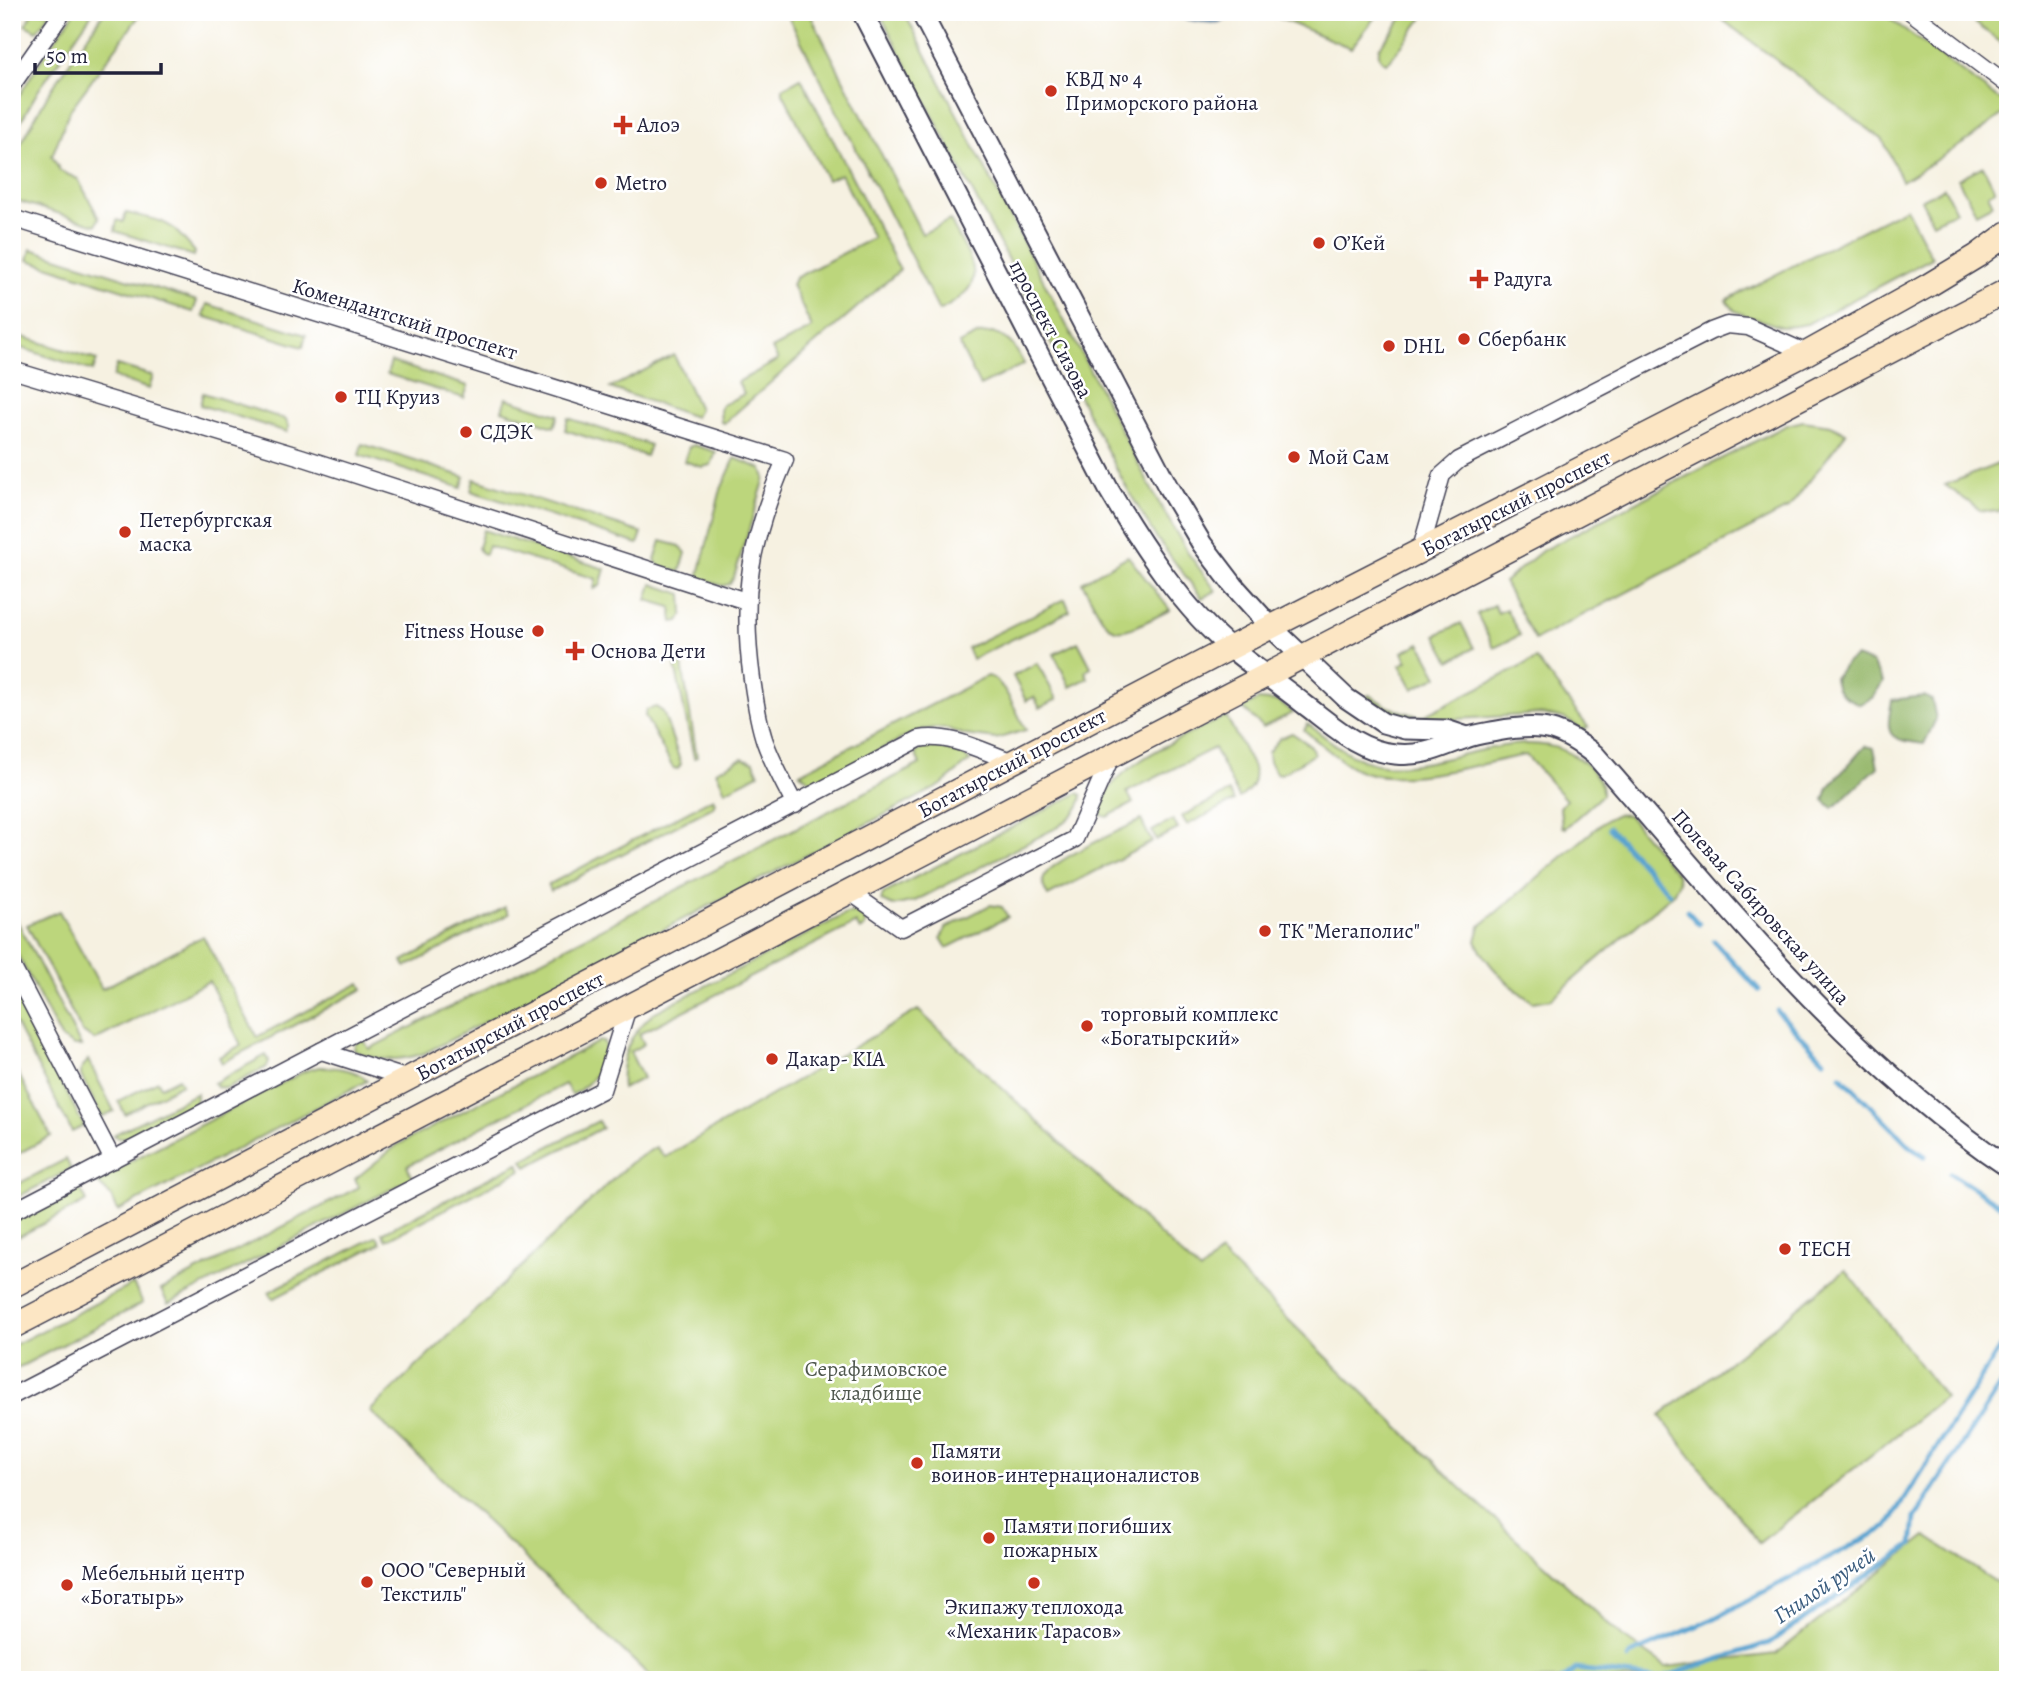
<svg xmlns="http://www.w3.org/2000/svg" width="2020" height="1692" viewBox="0 0 2020 1692" font-family="Alegreya,serif">
	<style>
		.green { fill: #bcd67b; stroke: #6f7c5b; stroke-width: 2 }
		.forest { fill: #95b76b; stroke: #5c6c53; stroke-width: 2 }
		.water { fill: #58a3d0; stroke: #3d6286; stroke-width: 2 }
		.lines { fill: none; stroke-linecap: round; stroke-linejoin: round }
		.stream { stroke: #58a3d0; stroke-width: 5 }
		.minor-casing { stroke: #424154; stroke-width: 19 }
		.tertiary-casing { stroke: #424154; stroke-width: 23 }
		.secondary-casing { stroke: #424154; stroke-width: 26 }
		.minor { stroke: #fff; stroke-width: 16 }
		.tertiary { stroke: #fff; stroke-width: 19 }
		.secondary { stroke: #fce6c4; stroke-width: 23 }
		.poi-dot { fill: #c8321e; stroke: #fff; stroke-width: 2.5 }
		.labels { text-anchor: middle; stroke-width: 5; stroke-linejoin: round; paint-order: stroke }
		.poi-label { font-size: 21px; fill: #22223b; stroke: #fff; text-anchor: start }
		.street-label { font-size: 21px; fill: #22223b; stroke: #fff }
		.park-label { font-size: 21px; fill: #50584e; stroke: #fff }
		.water-label { font-size: 23px; font-style: italic; fill: #3a5c7e; stroke: #fff }
	</style>
	<rect width="100%" height="100%" fill="#fff"/>
	<filter id="ink" filterUnits="userSpaceOnUse"><feTurbulence type="fractalNoise" baseFrequency=".0143" numOctaves="2"/><feDisplacementMap in="SourceGraphic" scale="14" xChannelSelector="R" yChannelSelector="G"/><feConvolveMatrix kernelMatrix="1 2 1 2 8 2 1 2 1" color-interpolation-filters="sRGB"/></filter>
	<filter id="wash" filterUnits="userSpaceOnUse"><feTurbulence type="fractalNoise" baseFrequency=".00686" numOctaves="4" result="noise"/><feDisplacementMap in="SourceGraphic" scale="28" xChannelSelector="R" yChannelSelector="G"/><feGaussianBlur stdDeviation="1.57" result="paint"/><feColorMatrix in="noise" values="0 0 0 0 0 0 0 0 0 0 0 0 0 0 0 0 0 1.4 0 .05"/><feComposite in="paint" operator="in"/></filter>
	<g filter="url(#wash)">
		<rect width="100%" height="100%" fill="#f6f1e1"/>
		<g class="green">
			<polygon points="34,12 51,12 37,31 25,25"/>
			<polygon points="75,12 93,12 38,91 12,137 12,107 46,52"/>
			<polygon points="104,12 142,12 70,110 52,156 60,171 78,179 99,218 96,225 12,199 12,160 47,96"/>
			<path d="M786,12H809L922,234L950,220C972,265 994,282 939,311Z"/>
			<polygon points="879,12 904,12 1154,494 1188,553 1216,591 1202,598 1155,536 1124,483"/>
			<polygon points="1264,12 1379,12 1351,48"/>
			<path d="M1407,12H1427L1391,59L1386,63C1379,59 1378,55 1379,48Z"/>
			<polygon points="1712,12 1881,12 2008,106 2008,110 1970,139 1902,181 1883,140"/>
			<polygon points="1961,12 2008,12 2008,48"/>
			<polygon points="801,78 900,270 724,423 721,422 720,410 722,405 744,394 738,382 778,360 772,349 812,328 792,285 795,278 873,238 841,174 827,180 783,93 783,88"/>
			<polygon points="1983,166 1995,190 1988,194 1993,204 1976,213 1958,179"/>
			<polygon points="1944,188 1956,211 1933,223 1921,200"/>
			<polygon points="1906,208 1932,258 1807,324 1795,326 1782,327 1747,316 1735,311 1726,300"/>
			<path d="M126,213C167,222 168,219 195,252L194,256L115,231L117,220L123,222Z"/>
			<polygon points="31,249 197,301 193,312 28,260"/>
			<polygon points="207,304 306,335 303,347 203,316"/>
			<path d="M992,333C1011,338 1016,348 1024,364L980,386L959,344L979,334Z"/>
			<polygon points="13,334 97,360 93,371 12,345"/>
			<polygon points="674,355 699,409 695,417 610,388"/>
			<polygon points="391,362 468,386 464,398 387,374"/>
			<polygon points="117,365 153,376 149,389 113,377"/>
			<polygon points="203,393 285,419 289,426 287,432 200,405"/>
			<polygon points="506,398 558,415 554,427 502,410"/>
			<polygon points="568,418 650,445 646,456 565,430"/>
			<polygon points="1803,421 1831,425 1846,433 1789,508 1535,640 1504,582 1543,550 1787,425"/>
			<polygon points="362,444 465,477 461,488 359,455"/>
			<polygon points="694,445 716,452 711,465 702,467 684,461 689,447"/>
			<polygon points="735,458 762,469 765,478 734,577 730,584 723,586 698,578 721,489"/>
			<polygon points="2008,463 2008,499 1998,512 1980,510 1945,485 1998,464"/>
			<polygon points="474,479 642,533 638,544 471,491"/>
			<polygon points="483,530 605,569 600,586 594,589 596,579 488,546 485,554 481,553 478,548"/>
			<polygon points="661,541 680,546 686,553 680,572 659,566 655,560"/>
			<path d="M1128,556L1170,610C1109,640 1114,642 1082,582Z"/>
			<polygon points="652,584 682,594 683,614 679,621 673,622 671,607 647,600"/>
			<polygon points="1065,599 1070,611 972,659 967,648"/>
			<polygon points="1494,605 1498,613 1506,609 1520,635 1494,648 1477,614"/>
			<polygon points="1461,623 1474,648 1450,661 1436,635"/>
			<polygon points="1078,642 1091,667 1085,671 1088,678 1070,687 1054,654"/>
			<polygon points="1420,643 1438,676 1413,689 1400,665 1407,661 1403,652"/>
			<path d="M1536,659L1588,727L1584,730L1563,718L1541,714L1424,721C1401,719 1384,710 1366,697L1369,695L1389,707L1421,717Z"/>
			<polygon points="1037,663 1057,699 1040,708 1034,697 1026,701 1013,676"/>
			<polygon points="682,664 697,757 694,758 675,665"/>
			<path d="M987,676C1003,677 1018,716 1026,730L996,739L965,735L948,729L935,728L920,730L819,780L811,781L800,773Z"/>
			<polygon points="1258,700 1279,702 1293,713 1263,727 1242,708"/>
			<polygon points="656,707 663,712 681,764 678,769 673,768 645,716 646,710"/>
			<path d="M1226,716L1254,769C1256,783 1251,790 1239,798L1214,748L1127,792L1133,803L1107,817L1101,815C1095,771 1194,732 1226,716Z"/>
			<path d="M1308,724C1331,741 1353,762 1383,765C1450,772 1533,713 1589,767C1597,775 1603,784 1602,795L1565,828L1562,827L1560,807L1566,800L1526,755C1480,763 1398,789 1356,769C1336,759 1320,743 1304,730Z"/>
			<polygon points="1292,733 1311,746 1314,754 1281,774 1276,773 1269,762 1268,752 1280,738"/>
			<path d="M936,747L964,755L970,761L940,786L425,1053C401,1061 377,1063 354,1050L355,1044L363,1038L369,1049L920,764L915,753L924,748Z"/>
			<polygon points="742,758 754,762 759,774 725,791 716,771"/>
			<polygon points="1229,792 1234,801 1187,825 1182,816"/>
			<path d="M1078,793L1082,795C1082,809 1068,820 1058,827L915,901L893,906L881,901L883,894Z"/>
			<polygon points="713,798 715,802 713,807 551,891 548,885"/>
			<path d="M1617,814L1628,815L1677,874L1679,882L1673,894L1551,999L1533,1002C1511,988 1486,965 1476,941L1480,926L1607,819Z"/>
			<path d="M1141,820L1152,842L1048,896C1044,889 1041,883 1045,875C1054,859 1122,830 1141,820Z"/>
			<polygon points="1173,820 1178,829 1156,840 1152,831"/>
			<polygon points="990,905 1002,907 1008,917 947,948 941,938 946,928"/>
			<polygon points="505,907 509,914 406,967 403,961"/>
			<polygon points="12,911 81,1046 74,1046 61,1038 12,944"/>
			<polygon points="59,911 102,989 203,936 257,1037 360,983 363,989 222,1063 219,1057 241,1045 209,981 95,1040 82,1032 27,925"/>
			<path d="M856,913L865,919V927L860,930L856,923L639,1034L644,1044L630,1052L643,1078L622,1089C619,1056 630,1033 655,1012L846,914Z"/>
			<polygon points="12,987 84,1126 72,1132 12,1017"/>
			<polygon points="918,1010 1200,1272 1220,1253 1462,1489 1623,1637 1666,1667 1776,1654 1926,1536 2008,1590 2008,1680 654,1680 370,1411 630,1163 656,1147 665,1157"/>
			<path d="M600,1041L604,1042C610,1063 590,1085 572,1095L565,1084L407,1166L413,1178L168,1304L161,1290L359,1187L355,1179L397,1145Z"/>
			<polygon points="266,1055 269,1061 267,1067 227,1088 218,1087 214,1083"/>
			<polygon points="88,1060 114,1111 102,1117 81,1076 81,1070"/>
			<polygon points="12,1062 51,1136 12,1157"/>
			<path d="M319,1067C334,1067 358,1069 367,1081L118,1211L111,1196L94,1180L305,1071Z"/>
			<polygon points="178,1078 182,1084 125,1114 118,1101 158,1081 161,1087"/>
			<polygon points="197,1093 195,1103 192,1106 131,1137 118,1138 113,1135"/>
			<polygon points="598,1121 602,1128 527,1167 523,1160"/>
			<polygon points="66,1159 71,1169 12,1200 12,1187"/>
			<polygon points="518,1163 521,1170 386,1240 382,1233"/>
			<polygon points="79,1187 87,1201 12,1240 12,1222"/>
			<polygon points="377,1236 381,1243 273,1299 269,1292"/>
			<polygon points="1846,1270 1945,1397 1759,1543 1660,1416"/>
			<polygon points="133,1284 143,1303 12,1371 12,1346"/>
		</g>
		<g class="forest">
			<path d="M1855,657L1872,663L1883,682L1872,698L1860,704C1846,698 1836,695 1834,678L1847,662Z"/>
			<path d="M1924,696L1932,700L1936,719L1924,744C1887,739 1885,737 1892,700Z"/>
			<polygon points="1865,746 1874,748 1878,767 1833,808 1824,800 1828,788"/>
		</g>
		<path class="water" d="M1154,12H1233C1230,17 1226,21 1220,22C1207,25 1168,16 1154,12Z"/>
		<g class="lines">
			<g class="stream">
				<polyline points="1609,828 1669,893"/>
				<polyline points="1687,911 1699,924"/>
				<polyline points="1714,941 1759,990"/>
				<polyline points="1777,1011 1824,1060"/>
				<polyline points="1841,1076 1912,1148 1925,1156"/>
				<polyline points="1950,1173 2002,1206"/>
				<polyline points="1628,1659 1630,1655 1713,1619 1887,1527 2008,1335"/>
				<polyline points="1562,1680 1576,1669 1658,1679 1769,1643 1912,1545 1915,1518 2008,1373"/>
			</g>
		</g>
	</g>
	<g filter="url(#ink)">
		<g class="lines">
			<defs>
				<g id="minor">
					<polyline points="1911,12 2008,85"/>
					<polyline points="12,85 63,12"/>
					<path d="M12,218L785,460C751,539 740,593 752,679C755,700 758,722 765,742C773,764 784,784 795,805"/>
					<polyline points="12,370 301,457 746,601"/>
					<polyline points="1420,552 1442,475 1459,460 1711,331 1727,325 1748,327 1807,353"/>
					<polyline points="850,892 901,928 1075,839 1111,757"/>
					<polyline points="12,966 113,1160"/>
					<polyline points="321,1051 409,1079"/>
					<path d="M12,1212L919,739C950,733 984,752 1013,762"/>
					<polyline points="12,1396 602,1090 628,1007"/>
				</g>
				<g id="tertiary">
					<path d="M862,12L1109,490C1141,544 1183,609 1232,649C1255,668 1280,685 1304,704C1332,725 1359,751 1395,754C1423,757 1441,747 1466,738C1476,734 1487,733 1497,731C1542,723 1560,727 1595,755C1723,901 1845,1057 2008,1167"/>
					<polyline points="921,12 1168,487 1202,544 1234,586 1271,627 1346,698 1383,723 1405,729 1446,730 1467,737"/>
				</g>
				<g id="secondary">
					<polyline points="12,1286 1230,648 1807,353 1929,285 1977,256 2008,233"/>
					<polyline points="12,1327 2008,290"/>
				</g>
			</defs>
			<use href="#minor" class="minor-casing"/>
			<use href="#tertiary" class="tertiary-casing"/>
			<use href="#secondary" class="secondary-casing"/>
			<use href="#minor" class="minor"/>
			<use href="#tertiary" class="tertiary"/>
			<use href="#secondary" class="secondary"/>
		</g>
	</g>
	<g class="poi-dot">
		<circle cx="1051" cy="91" r="7"/>
		<path d="M619.5 114.5h7v7h7v7h-7v7h-7v-7h-7v-7h7z"/>
		<circle cx="601" cy="183" r="7"/>
		<circle cx="1319" cy="243" r="7"/>
		<path d="M1475.5 268.5h7v7h7v7h-7v7h-7v-7h-7v-7h7z"/>
		<circle cx="1464" cy="339" r="7"/>
		<circle cx="1389" cy="346" r="7"/>
		<circle cx="341" cy="397" r="7"/>
		<circle cx="466" cy="432" r="7"/>
		<circle cx="1294" cy="457" r="7"/>
		<circle cx="125" cy="532" r="7"/>
		<circle cx="538" cy="631" r="7"/>
		<path d="M571.5 640.5h7v7h7v7h-7v7h-7v-7h-7v-7h7z"/>
		<circle cx="1265" cy="931" r="7"/>
		<circle cx="1087" cy="1026" r="7"/>
		<circle cx="772" cy="1059" r="7"/>
		<circle cx="1785" cy="1249" r="7"/>
		<circle cx="917" cy="1463" r="7"/>
		<circle cx="989" cy="1538" r="7"/>
		<circle cx="367" cy="1582" r="7"/>
		<circle cx="1034" cy="1583" r="7"/>
		<circle cx="67" cy="1585" r="7"/>
	</g>
	<g class="labels">
		<g class="poi-label">
			<text x="1065" y="86">КВД № 4<tspan x="1065" dy="24">Приморского района</tspan></text>
			<text x="637" y="132">Алоэ</text>
			<text x="615" y="190">Metro</text>
			<text x="1333" y="250">О’Кей</text>
			<text x="1493" y="286">Радуга</text>
			<text x="1478" y="346">Сбербанк</text>
			<text x="1403" y="353">DHL</text>
			<text x="355" y="404">ТЦ Круиз</text>
			<text x="480" y="439">СДЭК</text>
			<text x="1308" y="464">Мой Сам</text>
			<text x="139" y="527">Петербургская<tspan x="139" dy="24">маска</tspan></text>
			<text x="524" y="638" text-anchor="end">Fitness House</text>
			<text x="591" y="658">Основа Дети</text>
			<text x="1279" y="938">ТК "Мегаполис"</text>
			<text x="1101" y="1021">торговый комплекс<tspan x="1101" dy="24">«Богатырский»</tspan></text>
			<text x="786" y="1066">Дакар- KIA</text>
			<text x="1799" y="1256">TECH</text>
			<text x="931" y="1458">Памяти<tspan x="931" dy="24">воинов-интернационалистов</tspan></text>
			<text x="1003" y="1533">Памяти погибших<tspan x="1003" dy="24">пожарных</tspan></text>
			<text x="381" y="1577">ООО "Северный<tspan x="381" dy="24">Текстиль"</tspan></text>
			<text x="81" y="1580">Мебельный центр<tspan x="81" dy="24">«Богатырь»</tspan></text>
			<text x="1034" y="1614" text-anchor="middle">Экипажу теплохода<tspan x="1034" dy="24">«Механик Тарасов»</tspan></text>
		</g>
		<g class="street-label">
			<text transform="translate(405 319) rotate(17)" y="7">Комендантский проспект</text>
			<text transform="translate(1051 329) rotate(62)" y="7">проспект Сизова</text>
			<text transform="translate(1516 503) rotate(-27)" y="7">Богатырский проспект</text>
			<text transform="translate(1012 763) rotate(-28)" y="7">Богатырский проспект</text>
			<text transform="translate(1761 907) rotate(48)" y="7">Полевая Сабировская улица</text>
			<text transform="translate(510 1026) rotate(-28)" y="7">Богатырский проспект</text>
		</g>
		<g class="park-label">
			<text x="876" y="1376">Серафимовское<tspan x="876" dy="24">кладбище</tspan></text>
		</g>
		<g class="water-label">
			<text transform="translate(1824 1585) rotate(-34)" y="8">Гнилой ручей</text>
		</g>
	</g>
	<rect width="2020" height="1692" fill="none" stroke="#fff" stroke-width="42"/>
	<path d="M35 63v10h126v-10" fill="none" stroke="#22223b" stroke-width="3.5"/>
	<text x="46" y="63" font-size="21" fill="#22223b" stroke="#ffffff" stroke-width="5" paint-order="stroke">50 m</text>
</svg>
